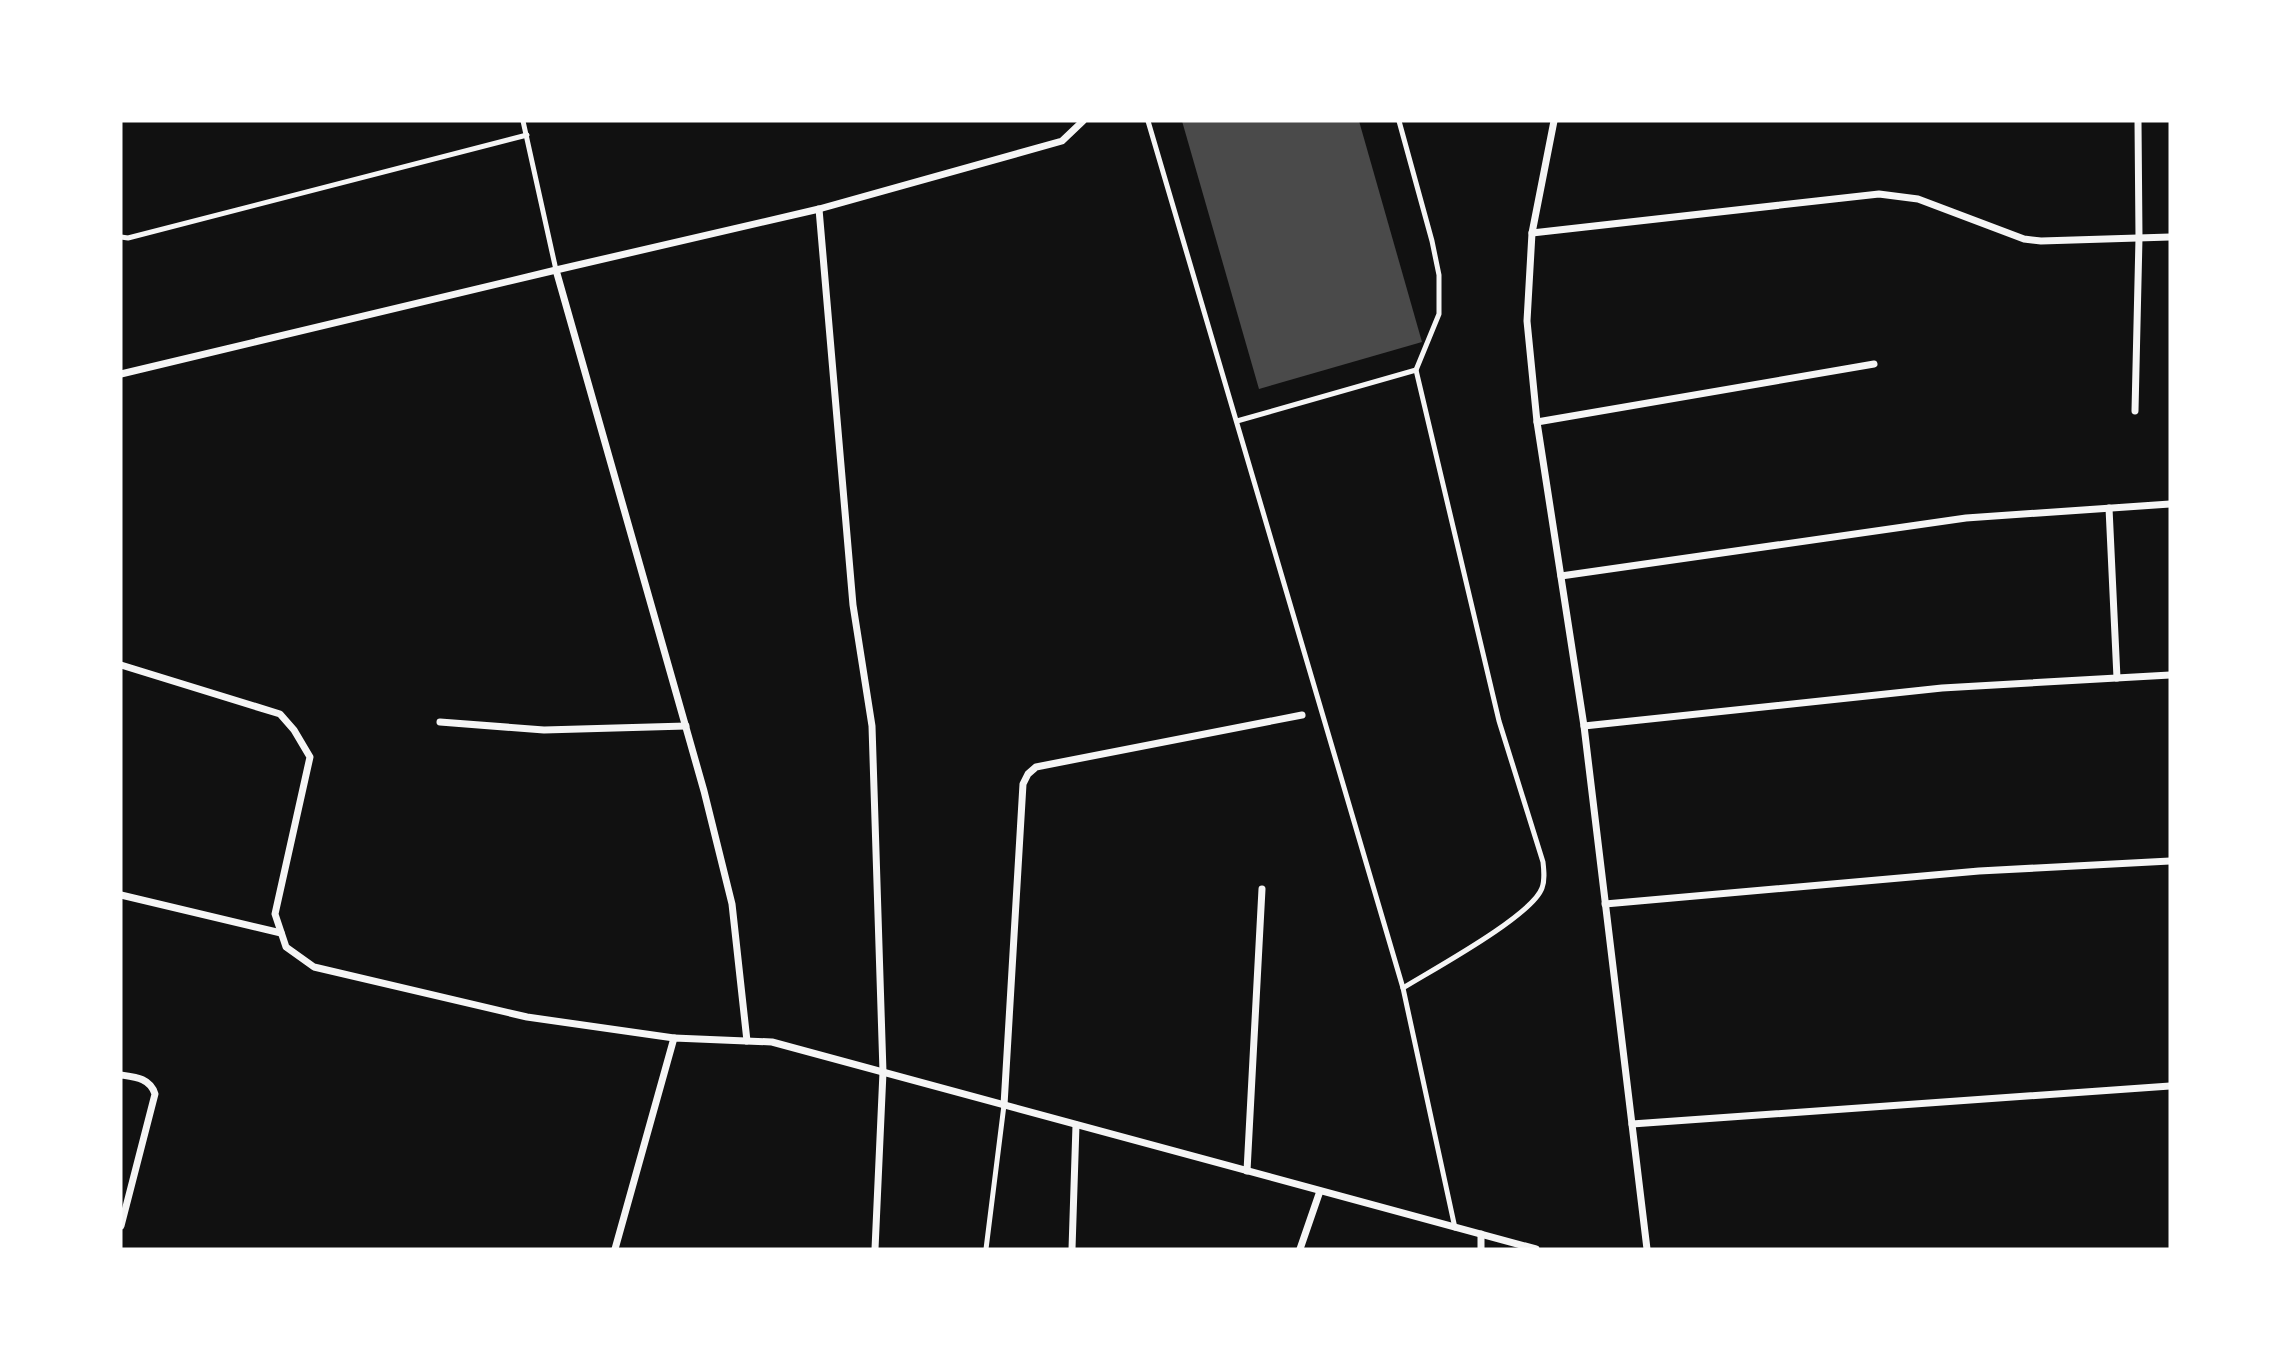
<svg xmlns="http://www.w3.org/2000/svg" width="2291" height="1370" viewBox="0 0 2291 1370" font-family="Barlow,sans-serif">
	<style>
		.building { fill: #4a4a4a }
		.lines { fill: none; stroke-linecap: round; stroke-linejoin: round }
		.service { stroke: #f5f5f5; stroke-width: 5 }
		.minor { stroke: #f5f5f5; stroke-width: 7 }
	</style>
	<rect width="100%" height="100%" fill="#111"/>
	<polygon class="building" points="1182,121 1359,121 1422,342 1259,389"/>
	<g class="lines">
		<g class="service">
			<polyline points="523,121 556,270"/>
			<polyline points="1148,121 1403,988 1455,1228"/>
			<path d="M1399,121L1432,241L1439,275V314L1416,370L1499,721L1543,862C1544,871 1545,880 1542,888C1532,916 1432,970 1403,988"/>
			<polyline points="121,237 128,238 527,135"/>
			<polyline points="1237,421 1416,370"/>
			<polyline points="986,1249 1004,1105"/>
		</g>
		<g class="minor">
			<polyline points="1554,121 1532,233 1527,321 1537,422 1584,726 1647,1249"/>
			<polyline points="819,209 853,605 872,726 883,1072 875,1249"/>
			<polyline points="1532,233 1879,194 1918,199 2024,239 2041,241 2170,237"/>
			<polyline points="556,270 704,791 732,904 747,1041"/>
			<polyline points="121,374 556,270 819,209 1062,141 1083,121"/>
			<polyline points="2135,411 2139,238 2138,121"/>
			<polyline points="1537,422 1874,364"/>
			<polyline points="2109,508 2117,678"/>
			<polyline points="1561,576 1966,518 2170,504"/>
			<polyline points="121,665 280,714 294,730 310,757 275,914 286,947 314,967 527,1017 674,1038"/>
			<polyline points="440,722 544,730 686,726"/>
			<polyline points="1584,726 1942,688 2170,675"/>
			<polyline points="121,895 281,933"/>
			<polyline points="1605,904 1979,871 2170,861"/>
			<path d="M121,1075C135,1077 150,1078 155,1094L121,1226"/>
			<polyline points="1004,1105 1023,784 1028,774 1036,767 1302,715"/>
			<polyline points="1632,1124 2170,1086"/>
			<polyline points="1247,1171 1262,889"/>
			<polyline points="615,1249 674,1038 772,1042 1536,1249"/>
			<polyline points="1072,1249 1076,1125"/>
			<polyline points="1300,1249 1320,1191"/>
			<polyline points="1481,1249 1481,1234"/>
		</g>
	</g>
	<rect width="2291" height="1370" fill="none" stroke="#ffffff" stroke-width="245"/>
</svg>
